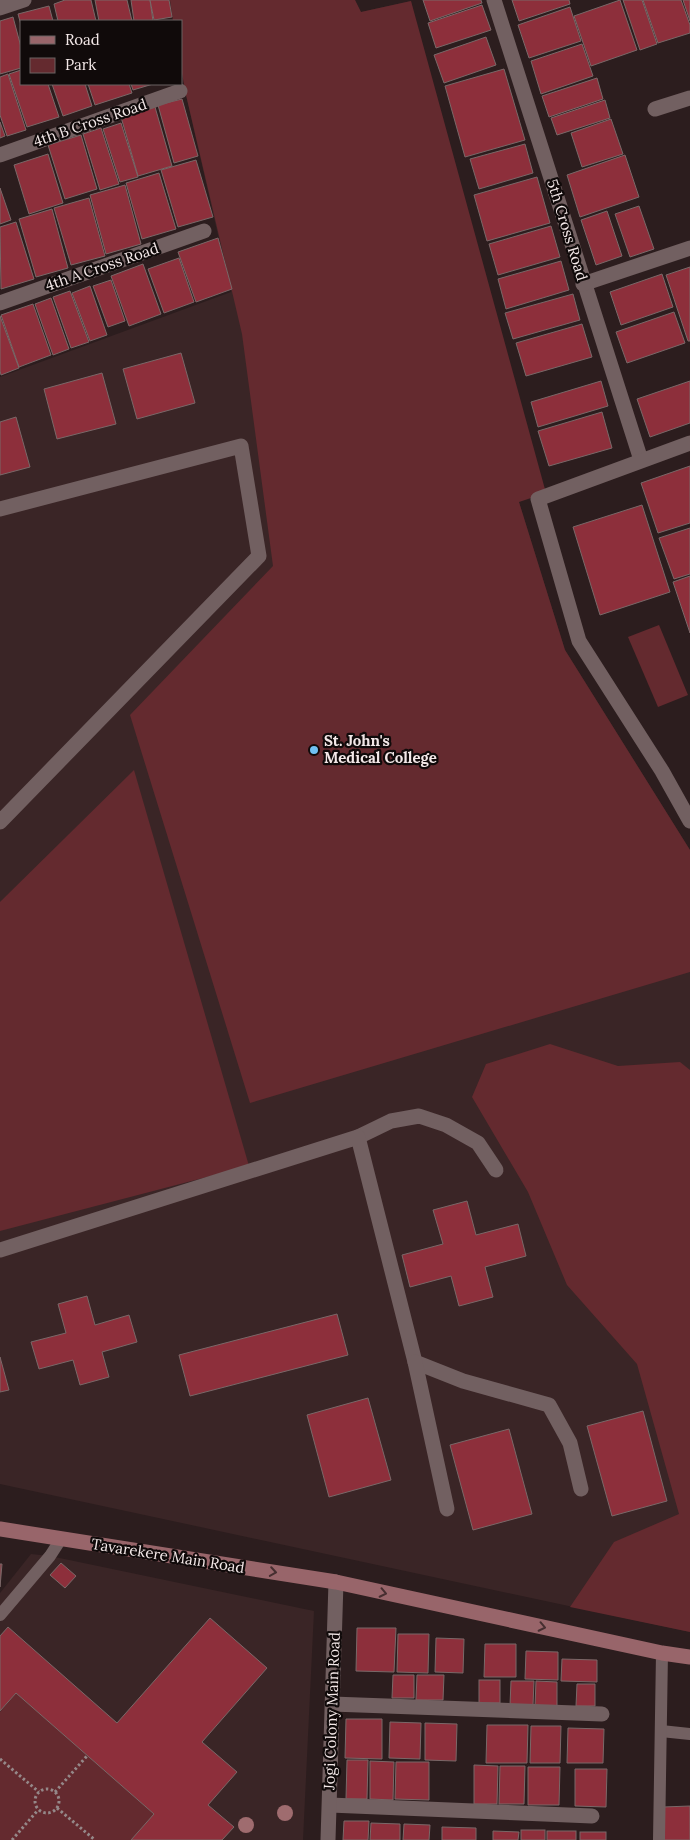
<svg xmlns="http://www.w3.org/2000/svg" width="690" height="1840" viewBox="0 0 690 1840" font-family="Lora,serif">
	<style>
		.built { fill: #3a2526 }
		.green { fill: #642a2f }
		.building { fill: #8d2f3b; stroke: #7a6868 }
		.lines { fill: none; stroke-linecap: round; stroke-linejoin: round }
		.path { stroke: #958889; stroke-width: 3; stroke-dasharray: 2.5 2.5; stroke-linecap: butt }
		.service { stroke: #726061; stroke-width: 12 }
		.minor { stroke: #726061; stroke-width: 15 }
		.secondary { stroke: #98656a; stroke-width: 15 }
		.tree { fill: #9f6c6f }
		.oneway { stroke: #462e30 }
		.poi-dot { fill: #70c1f4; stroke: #100a0a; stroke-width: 2 }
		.labels { text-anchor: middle; stroke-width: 4.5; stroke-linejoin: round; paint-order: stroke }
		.street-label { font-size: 15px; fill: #f3e8e8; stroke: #100a0a }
		.poi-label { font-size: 15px; font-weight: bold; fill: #f3e8e8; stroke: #100a0a; text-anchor: start }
	</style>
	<rect width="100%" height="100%" fill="#2c1d1e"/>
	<g class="built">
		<polygon points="170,0 355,0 361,12 411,1 519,502 565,650 690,850 690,1632 0,1484 0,377 231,292 186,95 181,68 181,21 173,21"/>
		<polygon points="31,1554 50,1556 314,1611 303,1840 0,1840 0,1593"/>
	</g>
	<g class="green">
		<polygon points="170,0 355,0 361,12 411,1 546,493 519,502 565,650 690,850 690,972 250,1103 130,715 273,566 242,334 186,95 181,68 181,21 173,21"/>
		<polygon points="659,625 688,695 658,707 628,637"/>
		<polygon points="134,770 249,1166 0,1231 0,902"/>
		<polygon points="550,1044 618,1066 680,1062 690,1070 690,1632 570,1607 614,1542 679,1514 637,1364 567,1285 528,1192 472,1097 486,1064"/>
		<polygon points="16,1693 154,1814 131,1840 0,1840 0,1712"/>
	</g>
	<g class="building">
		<polygon points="65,0 91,0 96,21 58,21 54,4"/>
		<polygon points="95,0 127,0 132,21 99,21"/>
		<polygon points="131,0 150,0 153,21 134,21"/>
		<polygon points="150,0 169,0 172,17 154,20"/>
		<polygon points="423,0 481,0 482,3 430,21"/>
		<polygon points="512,0 569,0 570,4 519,21"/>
		<polygon points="620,0 637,50 591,66 574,16"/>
		<polygon points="623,0 642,0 657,44 640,50"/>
		<polygon points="643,0 681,0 690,25 690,33 658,43"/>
		<polygon points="683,0 690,0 690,21"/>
		<polygon points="482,5 491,30 436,48 428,23"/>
		<polygon points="49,6 53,21 21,21 21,25 18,14"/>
		<polygon points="570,7 581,41 529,58 518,25"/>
		<polygon points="13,17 21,47 21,68 0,74 0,21"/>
		<polygon points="486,37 496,65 444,83 434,55"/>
		<polygon points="582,44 593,76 541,94 531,61"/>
		<polygon points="504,69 525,140 465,157 445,86"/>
		<polygon points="21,70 21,84 48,84 59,117 27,127 9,74"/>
		<polygon points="8,74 26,130 7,136 0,115 0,77"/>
		<polygon points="597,78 603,99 549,117 542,96"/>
		<polygon points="52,84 85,84 92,106 63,116"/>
		<polygon points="88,84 129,84 132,93 95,105"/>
		<polygon points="131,84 153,84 133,90"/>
		<polygon points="182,99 198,156 174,163 158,105"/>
		<polygon points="605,100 610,118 557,135 551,118"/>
		<polygon points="155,107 172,166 138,176 121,117"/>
		<polygon points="611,119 623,154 582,167 571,133"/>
		<polygon points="0,122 5,136 0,138"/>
		<polygon points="121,123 138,177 120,182 103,129"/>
		<polygon points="101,128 119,184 100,190 83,134"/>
		<polygon points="81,135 97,189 65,199 48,145"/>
		<polygon points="525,144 533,173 479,189 470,159"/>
		<polygon points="48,154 63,203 29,214 14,165"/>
		<polygon points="625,155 639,197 580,217 567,175"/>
		<polygon points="196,160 213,217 178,227 161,170"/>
		<polygon points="159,173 176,229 142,239 126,183"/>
		<polygon points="537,177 550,223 487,241 474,195"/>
		<polygon points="125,185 141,244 106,254 90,195"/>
		<polygon points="0,188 11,220 0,224"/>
		<polygon points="89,198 105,256 71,265 54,208"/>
		<polygon points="639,206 654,249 630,257 615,214"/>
		<polygon points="52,209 68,268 36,277 19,219"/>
		<polygon points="607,211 622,256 596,265 581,220"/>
		<polygon points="16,222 34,279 1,289 0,227"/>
		<polygon points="551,226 560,257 498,275 489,244"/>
		<polygon points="218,238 232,289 196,302 178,252"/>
		<polygon points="179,258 194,302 164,313 148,269"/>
		<polygon points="561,261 569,290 506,309 498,279"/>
		<polygon points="143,264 161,314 129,326 111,276"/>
		<polygon points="690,267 690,341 688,341 666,275"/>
		<polygon points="662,274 673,307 621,325 610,292"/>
		<polygon points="111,280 125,321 108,327 93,286"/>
		<polygon points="90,286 107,335 90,341 72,293"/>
		<polygon points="70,291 89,342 71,348 53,297"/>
		<polygon points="573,294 580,320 513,339 505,313"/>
		<polygon points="51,298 69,349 53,355 35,304"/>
		<polygon points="33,304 51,355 19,367 1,315"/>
		<polygon points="674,312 685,343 627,363 616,332"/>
		<polygon points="0,316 19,368 1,375 0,371"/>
		<polygon points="582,324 592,357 526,376 516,343"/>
		<polygon points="181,353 195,403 137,419 123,369"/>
		<polygon points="102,373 116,424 57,439 44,389"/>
		<polygon points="601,381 608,406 538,427 531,402"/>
		<polygon points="690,381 690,423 650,437 637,399"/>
		<polygon points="602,412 612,448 549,466 538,431"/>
		<polygon points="16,417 30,467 0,475 0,422"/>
		<polygon points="690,466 690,523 658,533 641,483"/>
		<polygon points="642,505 670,592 600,615 573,527"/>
		<polygon points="690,528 690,574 674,579 659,538"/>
		<polygon points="690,576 690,633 673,582"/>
		<polygon points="467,1201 476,1235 518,1224 526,1256 485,1267 493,1297 459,1306 451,1276 410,1287 402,1255 443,1244 433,1210"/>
		<polygon points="87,1296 95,1325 129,1315 137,1342 102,1352 109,1377 80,1385 73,1360 39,1369 31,1342 66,1333 58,1304"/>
		<polygon points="337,1314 348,1355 190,1396 179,1355"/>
		<polygon points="0,1357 9,1390 0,1392"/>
		<polygon points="368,1398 391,1480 329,1497 307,1415"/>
		<polygon points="643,1411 667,1501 612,1516 587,1426"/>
		<polygon points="509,1429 532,1514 473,1530 450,1445"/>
		<polygon points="61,1563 76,1576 65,1588 50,1575"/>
		<polygon points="0,1564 2,1564 0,1587"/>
		<polygon points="210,1618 267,1668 202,1742 237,1772 208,1805 234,1827 222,1840 131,1840 154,1814 16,1693 0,1711 0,1636 8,1627 117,1723"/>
		<polygon points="357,1628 396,1628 394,1672 356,1671"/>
		<polygon points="398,1634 429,1634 428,1673 397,1672"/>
		<polygon points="436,1638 464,1639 463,1673 435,1672"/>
		<polygon points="485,1644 516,1644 516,1677 484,1677"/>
		<polygon points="526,1651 558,1652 558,1680 525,1679"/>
		<polygon points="562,1659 597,1660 597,1682 561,1681"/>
		<polygon points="393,1675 414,1675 414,1698 392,1698"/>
		<polygon points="417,1675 444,1675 443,1700 416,1700"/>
		<rect x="479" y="1680" width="21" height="23"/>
		<polygon points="511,1681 534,1681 533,1705 510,1705"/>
		<polygon points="536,1681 557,1682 557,1706 535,1706"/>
		<polygon points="577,1684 595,1684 595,1706 576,1706"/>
		<polygon points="346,1719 382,1719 382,1759 345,1758"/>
		<polygon points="390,1722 421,1723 420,1759 389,1758"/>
		<polygon points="425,1723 457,1724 456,1761 425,1760"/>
		<polygon points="487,1725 528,1725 527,1763 486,1763"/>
		<polygon points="531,1726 561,1726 560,1763 530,1763"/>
		<polygon points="568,1728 604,1729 603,1763 567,1763"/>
		<polygon points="347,1760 368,1760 367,1799 346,1799"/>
		<polygon points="370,1761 394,1762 393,1800 370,1799"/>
		<polygon points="396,1762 429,1762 429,1800 395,1799"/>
		<polygon points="474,1765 498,1766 497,1804 474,1804"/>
		<polygon points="500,1766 525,1766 524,1804 499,1804"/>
		<polygon points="528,1767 560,1767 559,1805 528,1805"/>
		<polygon points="575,1769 607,1769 606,1807 575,1806"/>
		<polygon points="690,1806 690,1840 664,1840 663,1807"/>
		<polygon points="344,1821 369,1821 368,1840 343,1840"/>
		<polygon points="371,1823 400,1824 400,1840 370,1840"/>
		<polygon points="404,1824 430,1825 429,1840 403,1840"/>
		<polygon points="442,1827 476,1828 476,1840 442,1840"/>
		<rect x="521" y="1830" width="24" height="10"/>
		<polygon points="493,1831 519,1832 518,1840 493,1840"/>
		<rect x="547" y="1831" width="29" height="9"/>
		<rect x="580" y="1832" width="26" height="8"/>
	</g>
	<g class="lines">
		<g class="path">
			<polyline points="0,1759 39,1792"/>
			<circle cx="47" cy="1801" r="12"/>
			<polyline points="55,1792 87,1756"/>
			<polyline points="57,1808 95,1840"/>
			<polyline points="12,1840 38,1810"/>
		</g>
		<g class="service">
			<polyline points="0,1615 50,1556 61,1539"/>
			<polyline points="661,1731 690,1734"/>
			<polyline points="659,1840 662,1653"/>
		</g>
		<g class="minor">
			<polyline points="494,0 641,460"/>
			<polyline points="0,8 24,0"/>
			<polyline points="655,109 690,98"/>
			<polyline points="0,155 180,91"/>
			<polyline points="583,284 690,248"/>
			<polyline points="0,303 204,231"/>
			<polyline points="690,443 538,499 579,641 662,771 690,821"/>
			<polyline points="0,509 241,446 259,556 0,822"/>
			<polyline points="358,1137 391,1121 419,1116 446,1125 478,1143 496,1170"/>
			<polyline points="0,1250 358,1137 415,1362 463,1381 549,1405 570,1443 581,1489"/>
			<polyline points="415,1362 447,1509"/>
			<polyline points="332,1704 602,1714"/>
			<polyline points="330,1805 592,1816"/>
			<polyline points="328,1840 336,1582"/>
		</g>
		<polyline class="secondary" points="0,1529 336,1582 662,1653 690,1657"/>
	</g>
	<g class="tree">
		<circle cx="285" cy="1813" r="8"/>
		<circle cx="246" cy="1825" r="8"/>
	</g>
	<defs><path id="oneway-chevron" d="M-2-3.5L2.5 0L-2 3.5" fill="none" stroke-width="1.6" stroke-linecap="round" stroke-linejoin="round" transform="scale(1.25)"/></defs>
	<g class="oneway">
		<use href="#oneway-chevron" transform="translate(273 1572) rotate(9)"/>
		<use href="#oneway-chevron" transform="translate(383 1593) rotate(12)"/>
		<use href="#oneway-chevron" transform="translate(542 1627) rotate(12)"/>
	</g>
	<circle class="poi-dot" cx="314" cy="750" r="5"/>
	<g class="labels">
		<g class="street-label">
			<text transform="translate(90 123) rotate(-19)" y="5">4th B Cross Road</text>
			<text transform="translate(567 230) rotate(73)" y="5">5th Cross Road</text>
			<text transform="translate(102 267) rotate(-19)" y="5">4th A Cross Road</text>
			<text transform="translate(168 1556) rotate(9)" y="5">Tavarekere Main Road</text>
			<text transform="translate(332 1711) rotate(-88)" y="5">Jogi Colony Main Road</text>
		</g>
		<g class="poi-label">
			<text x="324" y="746">St. John's<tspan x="324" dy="17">Medical College</tspan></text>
		</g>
	</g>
	<rect x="20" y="20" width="162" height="65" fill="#100a0a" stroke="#6b6363"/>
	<rect x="30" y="36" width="25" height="8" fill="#98656a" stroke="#6b6363"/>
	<text x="65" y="45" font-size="15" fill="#f3e8e8">Road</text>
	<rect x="30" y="58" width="25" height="15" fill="#642a2f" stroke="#6b6363"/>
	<text x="65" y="70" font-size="15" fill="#f3e8e8">Park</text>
</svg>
